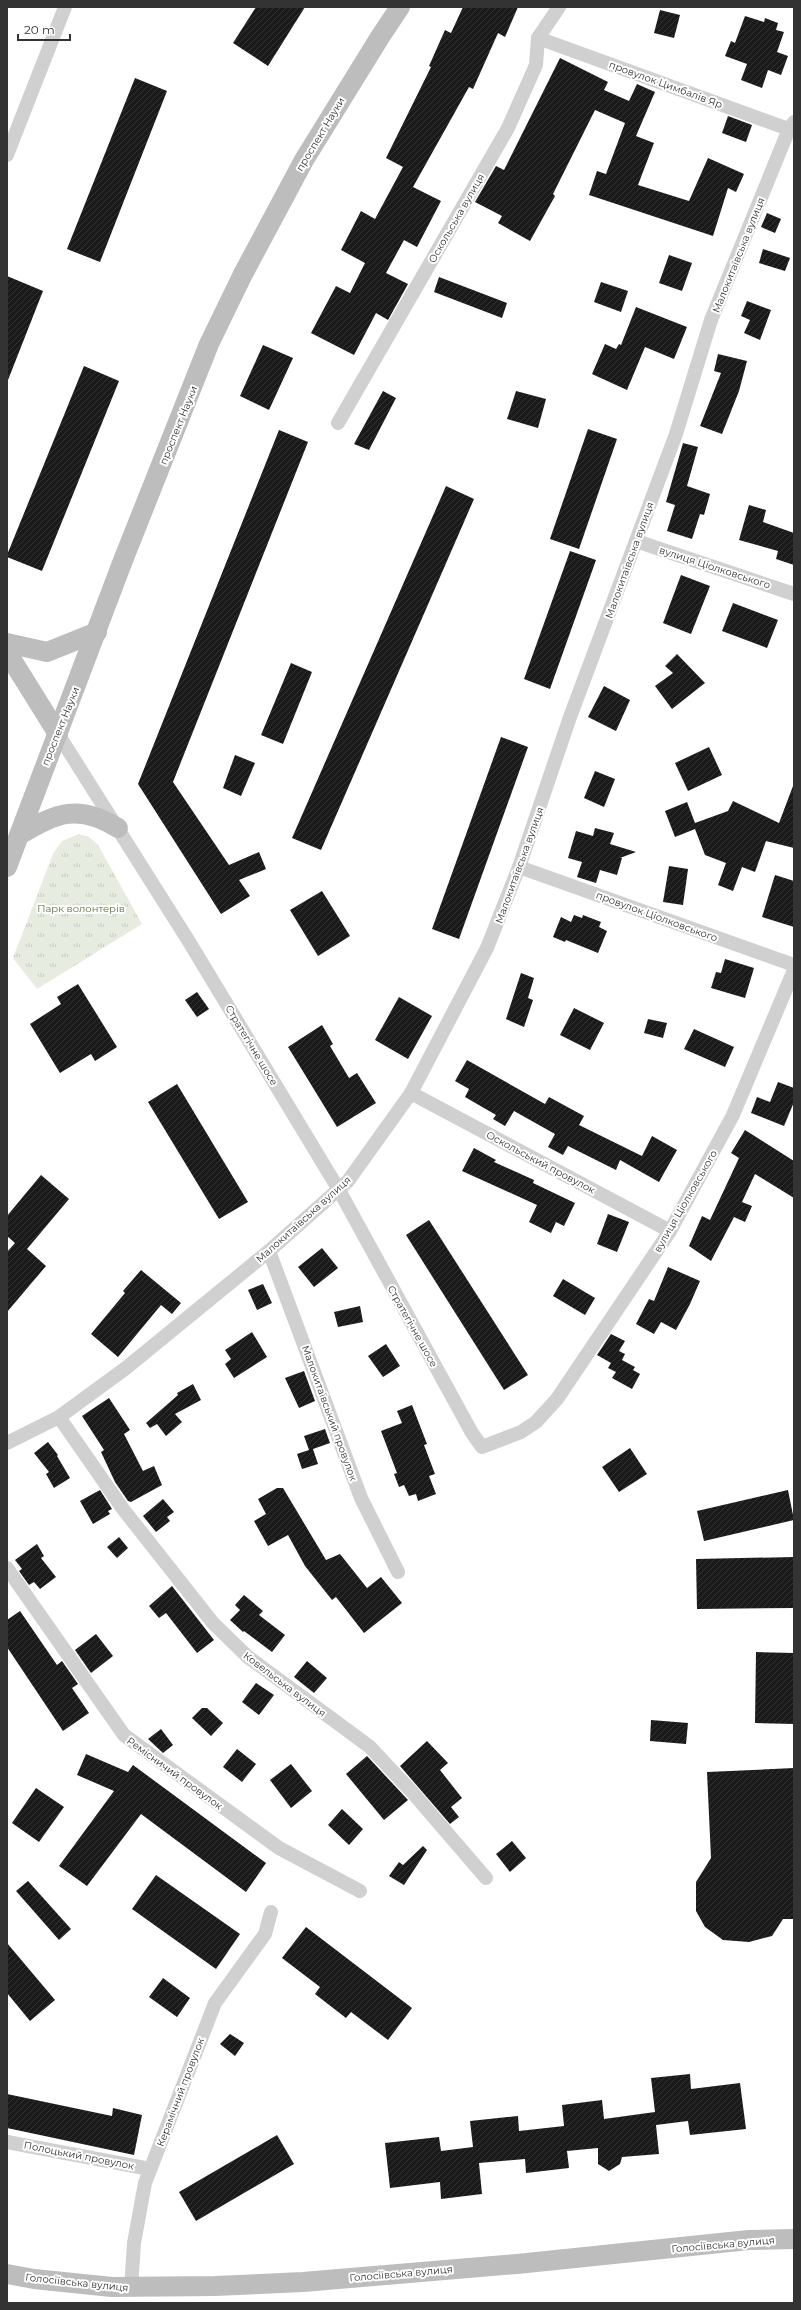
<svg xmlns="http://www.w3.org/2000/svg" width="801" height="2310" viewBox="0 0 801 2310" font-family="Montserrat,sans-serif">
	<style>
		.grass { fill: url(#grass-tufts) }
		.building { fill: url(#building-hatch) }
		.lines { fill: none; stroke-linecap: round; stroke-linejoin: round }
		.street { stroke: #d0d0d0; stroke-width: 14 }
		.secondary { stroke: #bdbdbd; stroke-width: 20 }
		.labels { text-anchor: middle; stroke-width: 4; stroke-linejoin: round; paint-order: stroke }
		.street-label { font-size: 10px; fill: #333; stroke: #fff }
		.park-label { font-size: 10px; fill: #56703f; stroke: #fff }
	</style>
	<defs>
		<pattern id="grass-tufts" width="24" height="20" patternUnits="userSpaceOnUse"><rect width="24" height="20" fill="#e6ecdf"/><path d="M3 7l-1-3M5 7V3M7 7l1-3M15 17l-1-3M17 17v-4M19 17l1-3" fill="none" stroke="#c6cbc0"/></pattern>
		<pattern id="building-hatch" width="6" height="6" patternUnits="userSpaceOnUse"><rect width="6" height="6" fill="#1a1a1a"/><path d="M-1 1l2-2M0 6l6-6M5 7l2-2" fill="none" stroke="#333"/></pattern>
	</defs>
	<rect width="100%" height="100%" fill="#fff"/>
	<polygon class="grass" points="79,834 89,837 98,845 142,924 37,989 13,958 53,854 62,841"/>
	<g class="building">
		<polygon points="256,7 305,7 268,66 233,43"/>
		<polygon points="463,7 518,7 505,37 498,33 473,89 469,87 413,187 441,201 417,247 404,240 386,273 408,284 388,320 376,313 354,355 311,333 336,286 350,293 365,263 341,250 361,211 375,219 403,167 386,158 431,67 429,66 445,30 451,33"/>
		<polygon points="660,10 680,15 674,38 654,33"/>
		<polygon points="745,16 764,22 765,18 778,23 776,30 784,32 777,52 788,56 781,75 768,70 762,88 741,80 747,64 725,56 731,41 735,43"/>
		<polygon points="560,58 608,82 604,90 629,101 637,84 655,92 636,136 654,143 638,185 689,201 708,158 744,174 736,192 728,188 713,236 589,195 597,171 606,174 625,123 595,110 553,194 555,196 530,241 498,223 502,216 475,202 496,166 504,170"/>
		<polygon points="135,78 167,91 100,262 67,249"/>
		<polygon points="728,116 752,125 746,142 722,133"/>
		<polygon points="767,213 781,219 775,233 761,227"/>
		<polygon points="763,249 790,258 785,271 759,263"/>
		<polygon points="669,255 692,263 682,291 659,283"/>
		<polygon points="7,276 43,291 8,380 7,379"/>
		<polygon points="439,277 507,303 502,318 434,292"/>
		<polygon points="601,282 628,291 621,312 594,302"/>
		<polygon points="747,301 771,310 760,340 744,333 750,320 741,316"/>
		<polygon points="636,307 687,327 674,359 645,347 627,390 592,374 605,344 616,349 619,344 621,345"/>
		<polygon points="263,345 293,358 269,410 240,396"/>
		<polygon points="718,354 747,361 739,391 722,434 700,426 721,373 714,371"/>
		<polygon points="84,366 119,381 42,571 7,557 7,555"/>
		<polygon points="383,391 396,398 369,450 354,444"/>
		<polygon points="516,391 546,399 538,428 507,419"/>
		<polygon points="588,429 617,439 579,549 550,539"/>
		<polygon points="279,430 308,442 173,782 229,865 259,852 266,869 239,880 250,896 221,914 138,784"/>
		<polygon points="683,443 698,447 687,486 710,494 704,515 700,514 692,539 667,531 675,505 666,502"/>
		<polygon points="446,486 474,499 321,850 292,838"/>
		<polygon points="749,505 766,510 763,522 794,533 794,565 776,559 778,551 739,540"/>
		<polygon points="570,551 596,560 550,689 524,679"/>
		<polygon points="681,575 710,586 691,634 663,623"/>
		<polygon points="733,603 778,620 767,648 722,631"/>
		<polygon points="677,654 705,683 672,709 655,686 673,673 665,666"/>
		<polygon points="291,663 312,672 283,744 261,735"/>
		<polygon points="604,686 630,700 616,731 588,717"/>
		<polygon points="501,737 528,747 459,939 432,929"/>
		<polygon points="709,747 722,775 688,791 675,763"/>
		<polygon points="235,755 255,763 241,796 223,788"/>
		<polygon points="595,771 615,779 604,807 584,798"/>
		<polygon points="793,786 794,848 766,841 755,872 742,867 733,891 718,885 726,863 705,855 695,829 675,837 665,811 687,802 695,823 728,811 733,801 779,823"/>
		<polygon points="595,828 614,833 610,844 636,852 620,858 622,858 617,875 600,870 596,883 577,877 582,862 568,858 576,831 593,836"/>
		<polygon points="669,866 688,869 683,905 663,902"/>
		<polygon points="775,875 794,881 794,927 762,917"/>
		<polygon points="322,891 350,936 318,956 290,910"/>
		<polygon points="574,915 582,918 583,915 601,922 599,927 607,931 598,953 566,940 565,942 553,937 561,917 571,922"/>
		<polygon points="725,959 754,968 745,998 711,988 716,972 721,973"/>
		<polygon points="521,973 534,978 528,998 533,1000 524,1027 506,1019"/>
		<polygon points="78,984 117,1047 95,1061 91,1054 60,1073 30,1024 61,1004 57,997"/>
		<polygon points="197,992 209,1009 197,1017 185,1000"/>
		<polygon points="399,997 432,1016 408,1059 375,1040"/>
		<polygon points="574,1008 604,1023 590,1050 560,1035"/>
		<polygon points="648,1019 667,1023 663,1038 644,1033"/>
		<polygon points="322,1025 333,1044 330,1046 349,1078 357,1073 376,1103 337,1127 288,1047"/>
		<polygon points="694,1029 734,1047 725,1067 684,1049"/>
		<polygon points="467,1060 545,1104 549,1097 584,1116 579,1125 642,1156 652,1136 677,1150 659,1182 620,1160 616,1170 568,1146 563,1155 548,1147 555,1134 514,1111 505,1126 493,1119 496,1115 465,1097 469,1089 455,1081"/>
		<polygon points="778,1082 794,1088 794,1102 784,1126 751,1113 757,1097 770,1102"/>
		<polygon points="177,1084 248,1202 219,1219 148,1102"/>
		<polygon points="745,1130 794,1161 794,1198 755,1174 742,1202 752,1206 745,1222 734,1217 711,1261 689,1246 702,1216 710,1220 739,1158 731,1153"/>
		<polygon points="474,1148 496,1160 494,1162 534,1180 533,1183 575,1203 564,1226 556,1222 551,1233 529,1222 537,1205 462,1171"/>
		<polygon points="41,1175 69,1199 27,1249 46,1266 7,1312 7,1252 15,1243 7,1236 7,1216"/>
		<polygon points="608,1214 629,1222 617,1252 597,1244"/>
		<polygon points="429,1220 528,1375 504,1390 406,1235"/>
		<polygon points="322,1248 338,1268 314,1287 298,1267"/>
		<polygon points="668,1267 700,1281 690,1304 676,1330 661,1322 654,1334 636,1324 649,1299 654,1301"/>
		<polygon points="141,1270 181,1303 172,1314 161,1305 118,1357 91,1334 125,1293 123,1291"/>
		<polygon points="563,1279 595,1298 585,1315 553,1296"/>
		<polygon points="263,1284 272,1303 257,1310 248,1290"/>
		<polygon points="360,1306 363,1322 338,1327 334,1312"/>
		<polygon points="252,1332 267,1357 234,1378 225,1364 231,1359 225,1350"/>
		<polygon points="611,1334 625,1341 619,1351 625,1354 622,1360 635,1367 633,1370 640,1374 632,1389 612,1378 616,1372 608,1368 611,1363 597,1355"/>
		<polygon points="386,1344 400,1366 383,1377 368,1356"/>
		<polygon points="304,1371 315,1401 299,1408 285,1378"/>
		<polygon points="193,1384 201,1400 175,1414 182,1422 166,1436 157,1424 150,1428 146,1423 178,1395 177,1393"/>
		<polygon points="109,1398 130,1430 124,1434 143,1471 154,1466 162,1485 131,1502 128,1501 115,1482 101,1452 104,1450 82,1416"/>
		<polygon points="412,1405 427,1444 424,1445 435,1474 429,1476 436,1494 418,1501 416,1494 409,1496 404,1485 399,1487 394,1474 397,1473 381,1431 402,1423 397,1411"/>
		<polygon points="325,1429 330,1443 313,1449 318,1464 302,1469 297,1454 309,1450 304,1436"/>
		<polygon points="48,1442 58,1455 57,1456 70,1478 54,1488 46,1474 49,1472 34,1453"/>
		<polygon points="630,1448 647,1474 619,1492 602,1467"/>
		<polygon points="277,1488 283,1488 326,1560 340,1554 367,1588 381,1577 402,1603 364,1633 336,1597 332,1600 305,1566 288,1535 268,1546 254,1521 266,1514 258,1499"/>
		<polygon points="100,1490 112,1509 108,1511 110,1514 93,1524 80,1501"/>
		<polygon points="788,1490 794,1520 704,1541 697,1511"/>
		<polygon points="163,1499 174,1512 167,1517 170,1521 156,1532 143,1516"/>
		<polygon points="119,1537 128,1548 117,1558 107,1547"/>
		<polygon points="37,1544 44,1556 41,1558 56,1577 40,1589 34,1582 29,1585 19,1571 22,1569 15,1560"/>
		<polygon points="794,1557 794,1608 697,1609 696,1559"/>
		<polygon points="172,1586 214,1640 197,1653 166,1613 159,1618 149,1606"/>
		<polygon points="244,1595 263,1611 259,1615 285,1635 272,1652 244,1631 243,1632 230,1620 240,1610 235,1605"/>
		<polygon points="20,1611 57,1665 62,1661 78,1684 72,1688 89,1713 63,1731 7,1647 7,1620"/>
		<polygon points="96,1634 113,1656 91,1673 75,1650"/>
		<polygon points="756,1652 794,1653 794,1724 755,1723"/>
		<polygon points="307,1661 327,1678 314,1693 294,1677"/>
		<polygon points="256,1683 274,1695 259,1715 242,1702"/>
		<polygon points="202,1708 207,1708 223,1723 211,1736 192,1718"/>
		<polygon points="651,1720 688,1723 686,1744 650,1741"/>
		<polygon points="161,1729 173,1745 163,1753 148,1739"/>
		<polygon points="427,1741 448,1763 440,1770 462,1798 451,1807 459,1817 450,1824 400,1766"/>
		<polygon points="237,1749 256,1764 242,1782 223,1767"/>
		<polygon points="86,1754 128,1772 133,1765 266,1863 246,1892 141,1814 87,1886 59,1866 114,1791 77,1775"/>
		<polygon points="367,1756 408,1800 384,1820 346,1774"/>
		<polygon points="291,1764 312,1791 291,1808 270,1780"/>
		<polygon points="794,1768 794,1919 783,1919 772,1936 749,1942 723,1940 705,1927 696,1911 696,1882 711,1858 707,1772"/>
		<polygon points="36,1788 64,1807 39,1842 12,1823"/>
		<polygon points="342,1809 363,1829 349,1845 328,1825"/>
		<polygon points="512,1841 526,1858 510,1872 496,1854"/>
		<polygon points="423,1846 427,1850 404,1885 389,1876 399,1862 403,1865"/>
		<polygon points="156,1875 240,1934 216,1969 132,1909"/>
		<polygon points="28,1881 71,1929 59,1940 16,1891"/>
		<polygon points="306,1927 412,2008 388,2040 351,2012 346,2018 315,1994 320,1987 282,1958"/>
		<polygon points="7,1943 55,2000 30,2021 7,1993"/>
		<polygon points="163,1978 190,1998 177,2017 149,1997"/>
		<polygon points="230,2034 244,2043 235,2056 220,2044"/>
		<polygon points="690,2074 691,2089 740,2083 746,2129 690,2135 688,2121 656,2125 659,2154 622,2157 620,2164 609,2171 598,2164 598,2148 567,2151 569,2168 526,2173 525,2159 479,2163 482,2194 441,2199 440,2182 390,2188 385,2143 439,2137 441,2151 473,2147 470,2121 518,2116 519,2131 564,2126 562,2105 602,2100 604,2119 655,2112 651,2078"/>
		<polygon points="7,2094 112,2116 113,2108 142,2115 134,2155 7,2128"/>
		<polygon points="277,2135 294,2164 196,2221 179,2192"/>
	</g>
	<g class="lines">
		<g class="street">
			<polyline points="538,38 794,131"/>
			<polyline points="7,155 65,7"/>
			<polyline points="338,423 508,128 536,65 538,38 559,7"/>
			<polyline points="636,541 794,594"/>
			<polyline points="58,734 188,940 339,1190 472,1433 482,1447 521,1432 536,1422 557,1399 670,1231 733,1115 794,970"/>
			<polyline points="519,867 794,965"/>
			<polyline points="411,1093 670,1231"/>
			<polyline points="269,1251 361,1498 398,1572"/>
			<polyline points="59,1417 123,1509 213,1623 248,1657 370,1747 412,1792 486,1878"/>
			<polyline points="7,1443 59,1417 126,1368 269,1251 348,1181 411,1093 487,948 519,867 570,717 676,434 711,320 789,129 794,122"/>
			<polyline points="7,1568 124,1735 279,1848 360,1891"/>
			<polyline points="7,2142 150,2169"/>
			<polyline points="131,2288 134,2243 145,2183 215,2003 265,1934 271,1912"/>
		</g>
		<g class="secondary">
			<polyline points="7,643 47,652 97,632"/>
			<polyline points="7,652 58,734"/>
			<path d="M19,835C57,813 78,803 118,828"/>
			<polyline points="7,867 122,563 209,344 243,274 304,160 380,37 400,7"/>
			<polyline points="7,2274 34,2279 112,2287 215,2286 303,2282 517,2264 749,2240 794,2239"/>
		</g>
	</g>
	<g class="labels">
		<g class="street-label">
			<text transform="translate(666 84) rotate(20)" y="4">провулок Цимбалів Яр</text>
			<text transform="translate(320 134) rotate(-59)" y="4">проспект Науки</text>
			<text transform="translate(456 218) rotate(-60)" y="4">Оскольська вулиця</text>
			<text transform="translate(738 255) rotate(-68)" y="4">Малокитаївська вулиця</text>
			<text transform="translate(178 425) rotate(-68)" y="4">проспект Науки</text>
			<text transform="translate(629 560) rotate(-70)" y="4">Малокитаївська вулиця</text>
			<text transform="translate(715 567) rotate(18)" y="4">вулиця Ціолковського</text>
			<text transform="translate(60 726) rotate(-68)" y="4">проспект Науки</text>
			<text transform="translate(519 865) rotate(-70)" y="4">Малокитаївська вулиця</text>
			<text transform="translate(657 916) rotate(20)" y="4">провулок Ціолковського</text>
			<text transform="translate(252 1045) rotate(59)" y="4">Стратегічне шосе</text>
			<text transform="translate(541 1162) rotate(28)" y="4">Оскольський провулок</text>
			<text transform="translate(685 1201) rotate(-60)" y="4">вулиця Ціолковського</text>
			<text transform="translate(303 1219) rotate(-42)" y="4">Малокитаївська вулиця</text>
			<text transform="translate(413 1326) rotate(61)" y="4">Стратегічне шосе</text>
			<text transform="translate(330 1413) rotate(70)" y="4">Малокитаївський провулок</text>
			<text transform="translate(285 1684) rotate(37)" y="4">Ковельська вулиця</text>
			<text transform="translate(175 1773) rotate(36)" y="4">Ремісничий провулок</text>
			<text transform="translate(180 2092) rotate(-69)" y="4">Керамічний провулок</text>
			<text transform="translate(79 2155) rotate(11)" y="4">Полоцький провулок</text>
			<text transform="translate(723 2244) rotate(-5)" y="4">Голосіївська вулиця</text>
			<text transform="translate(401 2273) rotate(-5)" y="4">Голосіївська вулиця</text>
			<text transform="translate(77 2282) rotate(6)" y="4">Голосіївська вулиця</text>
		</g>
		<g class="park-label">
			<text x="81" y="912">Парк волонтерів</text>
		</g>
	</g>
	<rect width="801" height="2310" fill="none" stroke="#333333" stroke-width="16"/>
	<path d="M18 34v6h52v-6" fill="none" stroke="#333333" stroke-width="2"/>
	<text x="24" y="34" font-size="12" fill="#333333" stroke="#ffffff" stroke-width="3" paint-order="stroke">20 m</text>
</svg>
